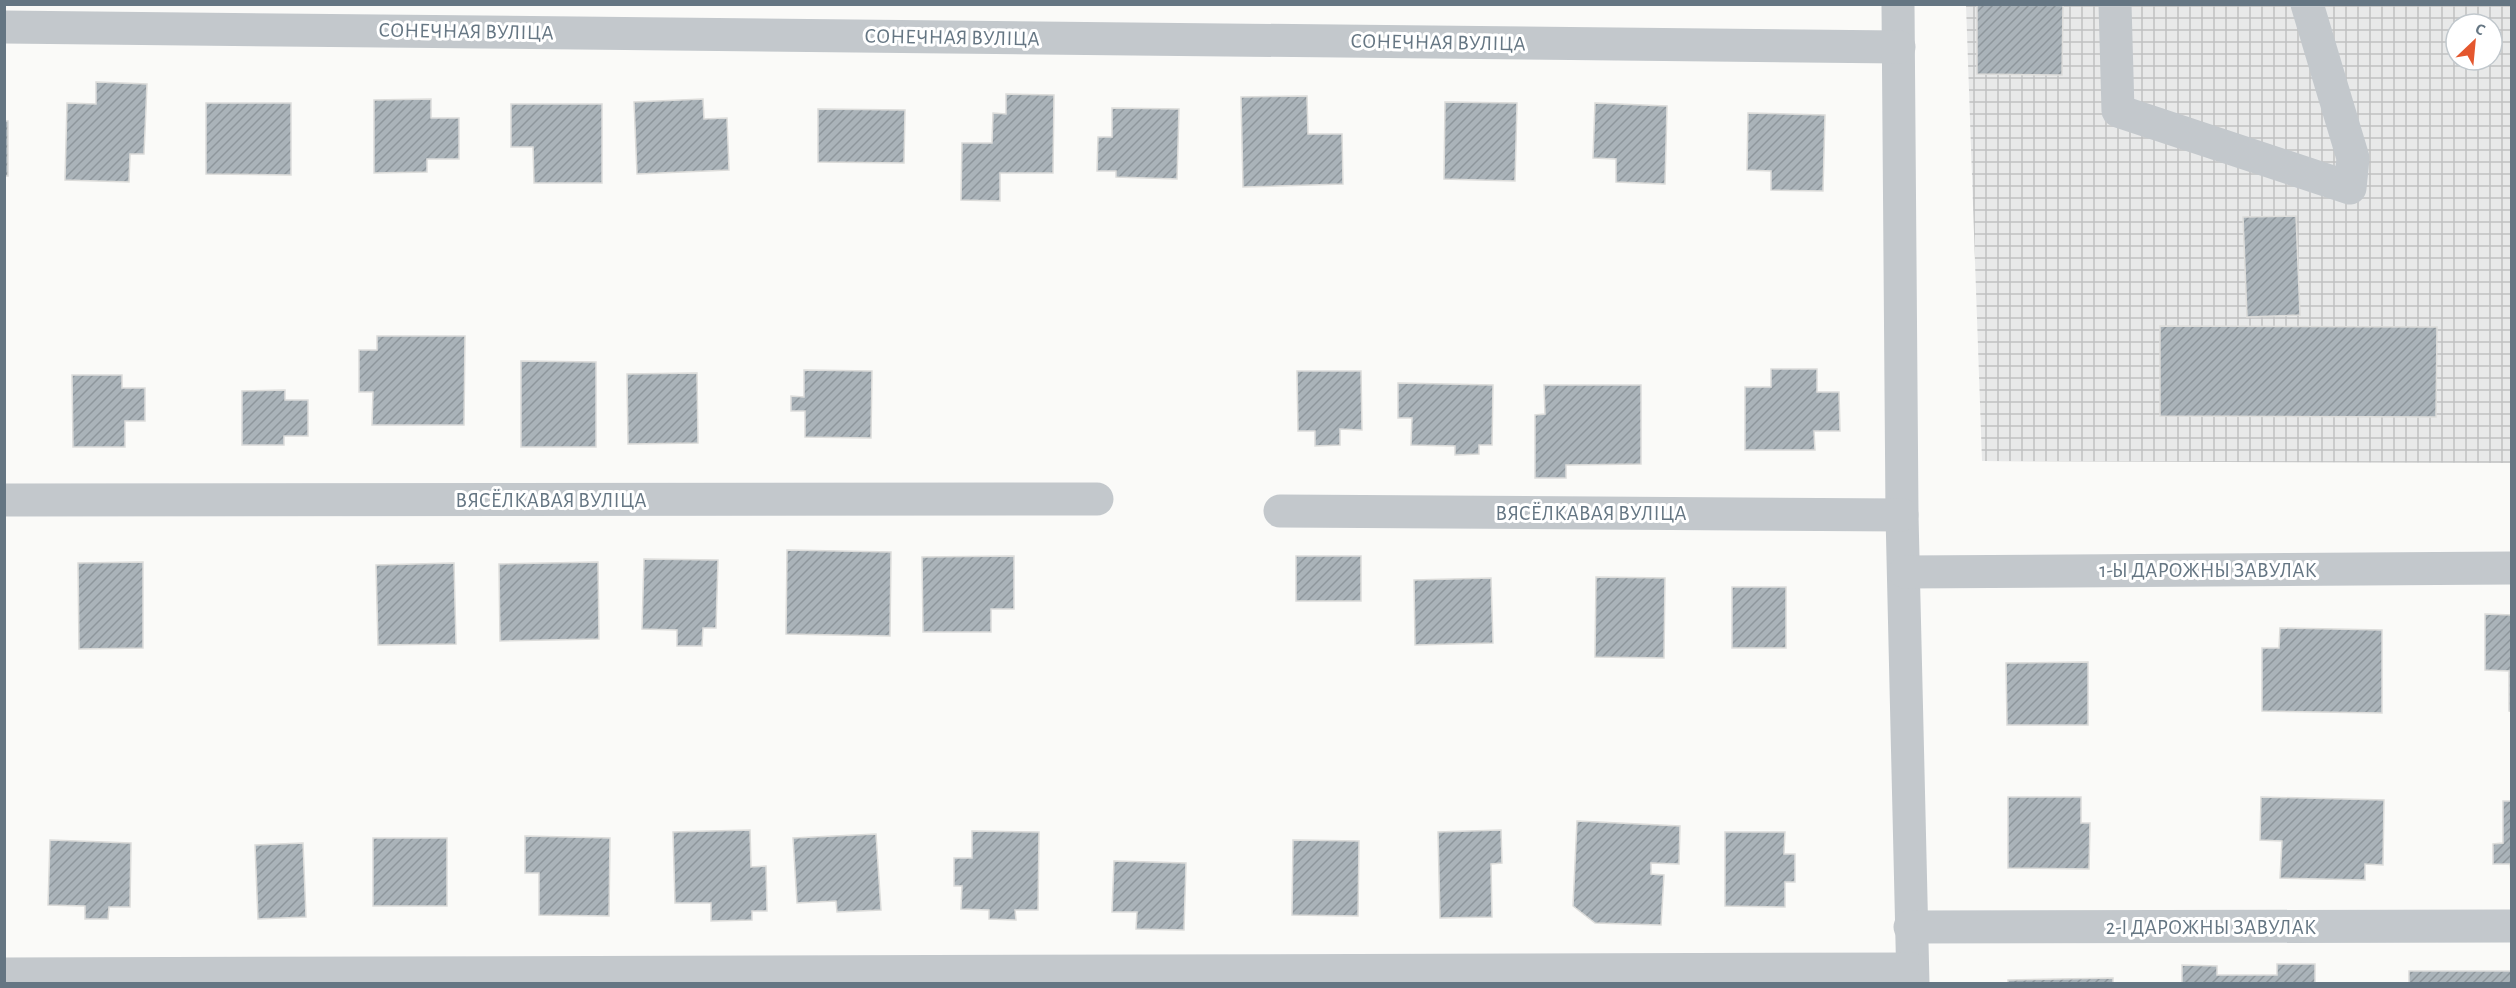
<svg xmlns="http://www.w3.org/2000/svg" width="2516" height="988" viewBox="0 0 2516 988" font-family="'Alegreya Sans',sans-serif">
	<style>
		.industrial { fill: url(#industrial-grid); fill-rule: evenodd }
		.building { fill: url(#building-hatch); stroke: #dcdcda; stroke-width: 1.5 }
		.lines { fill: none; stroke-linecap: round; stroke-linejoin: round }
		.minor { stroke: #c3c8cc; stroke-width: 33 }
		.labels { text-anchor: middle; stroke-width: 6; stroke-linejoin: round; paint-order: stroke }
		.street-label { font-size: 21px; fill: #657683; stroke: #fff }
	</style>
	<defs>
		<pattern id="industrial-grid" width="8" height="8" patternUnits="userSpaceOnUse" patternTransform="scale(1.5)"><rect width="8" height="8" fill="#e8e9e9"/><path d="M0 4h8M4 0v8" fill="none" stroke="#c0c1c2"/></pattern>
		<pattern id="building-hatch" width="6" height="6" patternUnits="userSpaceOnUse" patternTransform="scale(1.5)"><rect width="6" height="6" fill="#aab3b9"/><path d="M-1 1l2-2M0 6l6-6M5 7l2-2" fill="none" stroke="#8e969c"/></pattern>
	</defs>
	<rect width="100%" height="100%" fill="#fafaf8"/>
	<path class="industrial" d="M1966,5H2511V463L1982,461ZM2456,24H2492V60H2456Z"/>
	<g class="building">
		<polygon points="1977,4 2063,4 2062,75 1977,74"/>
		<polygon points="96,82 147,84 144,154 130,154 129,182 65,180 67,103 96,104"/>
		<polygon points="1006,94 1054,95 1053,173 1000,173 1000,201 961,200 962,143 992,143 993,113 1006,114"/>
		<polygon points="1307,96 1308,134 1342,134 1343,184 1243,187 1241,97"/>
		<polygon points="431,99 431,118 459,118 459,159 427,159 427,172 374,173 374,100"/>
		<polygon points="703,99 704,119 727,118 729,170 637,174 634,102"/>
		<polygon points="1445,102 1517,103 1515,181 1444,179"/>
		<polygon points="206,103 291,103 291,175 206,174"/>
		<polygon points="1595,103 1667,106 1665,184 1616,182 1616,159 1593,158"/>
		<polygon points="511,104 602,104 602,183 534,183 533,147 511,147"/>
		<polygon points="1112,108 1179,109 1177,179 1116,177 1116,171 1097,171 1098,137 1112,137"/>
		<polygon points="818,109 905,110 904,163 818,162"/>
		<polygon points="1748,113 1825,115 1823,191 1771,190 1771,171 1747,170"/>
		<rect x="4" y="121" width="4" height="55"/>
		<polygon points="2296,216 2300,315 2247,317 2243,217"/>
		<polygon points="2160,326 2437,327 2436,417 2160,416"/>
		<polygon points="377,336 465,336 464,425 372,425 373,392 359,392 359,350 377,350"/>
		<polygon points="521,361 596,362 596,447 521,447"/>
		<polygon points="1771,369 1817,369 1817,392 1839,392 1840,431 1814,431 1815,450 1745,450 1745,387 1771,387"/>
		<polygon points="804,370 872,371 871,438 805,437 805,411 791,411 791,396 804,397"/>
		<polygon points="1297,371 1361,371 1362,430 1340,429 1340,445 1315,446 1315,431 1298,431"/>
		<polygon points="697,373 698,443 628,444 627,374"/>
		<polygon points="72,375 122,375 122,388 145,388 145,421 125,421 125,447 73,447"/>
		<polygon points="1398,383 1493,385 1492,445 1479,445 1479,454 1455,455 1455,446 1411,445 1412,418 1398,418"/>
		<polygon points="1544,385 1641,385 1641,464 1566,465 1566,478 1535,478 1535,415 1545,414"/>
		<polygon points="285,390 285,400 308,400 308,436 284,436 284,445 242,445 242,391"/>
		<polygon points="787,550 891,552 890,636 786,634"/>
		<polygon points="1014,556 1014,609 991,609 991,632 923,632 922,557"/>
		<rect x="1296" y="556" width="65" height="45"/>
		<polygon points="644,559 718,560 716,628 703,628 702,646 677,646 677,630 642,629"/>
		<polygon points="143,562 143,648 79,649 78,563"/>
		<polygon points="598,562 599,639 500,641 499,564"/>
		<polygon points="454,563 456,644 378,645 376,565"/>
		<polygon points="1596,577 1665,578 1664,658 1595,657"/>
		<polygon points="1491,578 1493,643 1415,645 1414,580"/>
		<rect x="1732" y="587" width="54" height="61"/>
		<polygon points="2485,614 2512,615 2512,712 2509,711 2509,671 2485,670"/>
		<polygon points="2280,628 2382,630 2382,713 2262,711 2262,648 2279,648"/>
		<polygon points="2088,662 2088,725 2007,725 2006,663"/>
		<polygon points="2008,797 2081,797 2081,823 2090,823 2089,869 2008,868"/>
		<polygon points="2261,797 2384,800 2383,865 2365,864 2365,880 2280,878 2282,841 2260,840"/>
		<polygon points="2503,801 2512,801 2512,882 2510,864 2493,864 2493,844 2503,843"/>
		<polygon points="1577,821 1680,826 1679,864 1651,863 1651,874 1664,875 1661,925 1595,923 1573,906"/>
		<polygon points="750,830 751,867 766,866 767,911 752,911 752,920 711,921 711,903 675,903 673,832"/>
		<polygon points="1501,830 1502,863 1491,864 1492,917 1440,918 1438,832"/>
		<polygon points="972,831 1039,832 1038,910 1015,910 1016,920 989,919 989,910 961,909 962,886 954,886 954,858 972,858"/>
		<polygon points="1725,832 1785,832 1784,854 1795,854 1795,882 1785,882 1785,907 1725,906"/>
		<polygon points="876,834 881,910 837,912 836,901 797,903 793,838"/>
		<polygon points="525,836 610,838 609,916 539,915 539,873 525,873"/>
		<rect x="373" y="838" width="74" height="68"/>
		<polygon points="50,840 131,843 130,907 109,907 108,919 85,919 85,906 48,905"/>
		<polygon points="1293,840 1359,841 1358,916 1292,915"/>
		<polygon points="303,843 306,917 258,919 255,845"/>
		<polygon points="1114,861 1186,863 1184,930 1136,929 1137,912 1112,912"/>
		<polygon points="2277,964 2315,964 2315,984 2182,984 2182,965 2217,966 2217,975 2277,975"/>
		<rect x="2409" y="971" width="102" height="13"/>
		<polygon points="2113,978 2113,984 2008,984 2008,980"/>
	</g>
	<g class="lines">
		<g class="minor">
			<polyline points="1898,4 1902,515 1913,984"/>
			<polyline points="2115,4 2118,111 2350,188 2353,158 2307,4"/>
			<polyline points="4,27 1899,47"/>
			<polyline points="4,500 1097,499"/>
			<polyline points="1280,511 1902,515"/>
			<polyline points="1905,572 2512,568"/>
			<polyline points="1910,927 2512,926"/>
			<polyline points="4,974 1912,969"/>
		</g>
	</g>
	<g class="labels">
		<g class="street-label">
			<text transform="translate(466 31) rotate(1)" y="7">СОНЕЧНАЯ ВУЛІЦА</text>
			<text transform="translate(952 37) rotate(1)" y="7">СОНЕЧНАЯ ВУЛІЦА</text>
			<text transform="translate(1438 42) rotate(1)" y="7">СОНЕЧНАЯ ВУЛІЦА</text>
			<text x="551" y="507">ВЯСЁЛКАВАЯ ВУЛІЦА</text>
			<text x="1591" y="520">ВЯСЁЛКАВАЯ ВУЛІЦА</text>
			<text x="2208" y="577">1-Ы ДАРОЖНЫ ЗАВУЛАК</text>
			<text x="2211" y="934">2-І ДАРОЖНЫ ЗАВУЛАК</text>
		</g>
	</g>
	<rect width="2516" height="988" fill="none" stroke="#657683" stroke-width="12"/>
	<g transform="translate(2474 42) rotate(26)"><circle r="28" fill="#ffffff" stroke="#c1c8cd" stroke-width="1.5"/>
	<path d="M0-4.5L10 22L0 15L-10 22Z" fill="#e4572e"/>
	<text y="-9" font-size="16" font-weight="bold" text-anchor="middle" fill="#657683">С</text>
	</g>
</svg>
